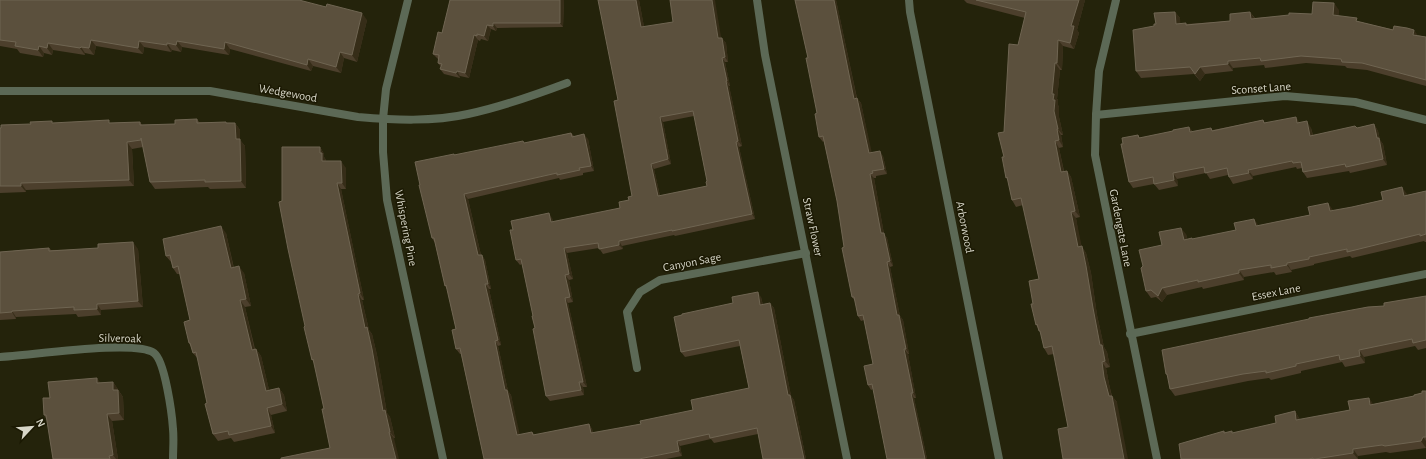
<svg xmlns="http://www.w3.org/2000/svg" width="1426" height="459" viewBox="0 0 1426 459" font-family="'Alegreya Sans',sans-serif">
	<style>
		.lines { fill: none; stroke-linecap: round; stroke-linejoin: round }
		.minor { stroke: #5c6956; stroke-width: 8 }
		.tertiary { stroke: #5c6956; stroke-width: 8 }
		.wall { fill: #4c3f2c; fill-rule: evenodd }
		.shaded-wall { fill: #362d18 }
		.building { fill: #5b503d; stroke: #6f6552; fill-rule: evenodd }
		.labels { text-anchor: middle; stroke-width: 3; stroke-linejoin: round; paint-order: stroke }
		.street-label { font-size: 12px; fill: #d7d6c8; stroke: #1b1903 }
	</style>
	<rect width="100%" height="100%" fill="#24230b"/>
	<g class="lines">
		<g class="minor">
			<polyline points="408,0 386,89 383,119 383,152 387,200 443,459"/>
			<polyline points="757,0 765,55 847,459"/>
			<polyline points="1116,0 1099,71 1096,115 1095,155 1157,459"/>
			<path d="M0,91H210L358,117C394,120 433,122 468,114C502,107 535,95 567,83"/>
			<polyline points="1096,115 1285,96 1355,102 1426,120"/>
			<polyline points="1130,334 1426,274"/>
			<path d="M0,357C28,356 135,339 154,353C165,361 172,414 173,429C174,439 173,449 173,459"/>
			<polyline points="637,368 627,312 640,292 660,280 806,253"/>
		</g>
		<polyline class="tertiary" points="909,0 910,12 999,459"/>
	</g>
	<g class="wall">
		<polygon points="0,0 367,20 357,62 344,58 341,73 313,66 311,71 230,49 229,55 182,47 181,52 172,50 171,52 144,47 143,54 96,46 94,55 85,53 85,55 53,50 52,55 44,53 43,57 20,53 17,49 0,46"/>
		<polygon points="450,0 564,0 563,27 497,28 496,31 491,29 488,41 481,39 480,41 478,40 469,78 460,76 460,78 444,74 440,69 441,67 438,63 438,59 433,54 442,33"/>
		<path d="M598,0H639L644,27L721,38L726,43L728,62H725L730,86H729L742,146L739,147L755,219L675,236L674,235L622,246L623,249L603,254L599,248L567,253L573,279L569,280L573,302L568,303L587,387H583L584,395L550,401L546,396L535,328L533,316L522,264L520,265L516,260L552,218L553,222L620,208L632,196L618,100ZM694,116L707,181V186L660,196L654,169L671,164L663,122Z"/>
		<polygon points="795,0 836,0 857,98 861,103 871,152 883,156 887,174 876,176 876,178 874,178 884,234 887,238 893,266 890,267 900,316 903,320 909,354 908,354 916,398 914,398 927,459 887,459 873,389 871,390 868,385 873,364 864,320 861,321 858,316 855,301 852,297 837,201 824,141 823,142 819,137 817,113 808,58"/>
		<polygon points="964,0 1085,0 1077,30 1079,33 1074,49 1063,46 1062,70 1060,70 1057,99 1058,100 1058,105 1059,107 1059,117 1063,135 1061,135 1063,147 1059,148 1064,171 1067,171 1071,177 1080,217 1076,218 1079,238 1081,246 1086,253 1091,273 1097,315 1104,347 1107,352 1110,367 1106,368 1109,384 1112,396 1117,402 1068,427 1054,354 1048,355 1044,348 1041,333 1036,325 1033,304 1039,279 1023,205 1016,207 1012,200 1008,180 1006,178 1004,157 1004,132 1018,45 1025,18 967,3"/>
		<polygon points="1339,10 1338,16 1360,22 1426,37 1426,86 1367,70 1347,68 1345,66 1306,63 1265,68 1264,65 1233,68 1233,71 1205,74 1200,81 1194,74 1141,78 1136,71 1154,26 1156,24 1175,12 1180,18 1180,24 1187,24 1230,21 1250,12 1255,18 1312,14"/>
		<polygon points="197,119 199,122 235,123 240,130 240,140 245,146 246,188 210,189 208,187 155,189 150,182 143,147 132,149 134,186 26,190 26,192 0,193 0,128 53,123 112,123 140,122 142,125 175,124"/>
		<polygon points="1263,120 1265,123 1300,123 1311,128 1313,135 1357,128 1374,124 1378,131 1380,140 1383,144 1387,165 1350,173 1349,171 1307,178 1303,172 1302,168 1297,169 1296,167 1253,176 1253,179 1233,184 1229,177 1228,175 1210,179 1206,173 1177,179 1178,186 1159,190 1154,184 1133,188 1129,182 1123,144 1138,135 1140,138 1173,131 1189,127 1193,132 1213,130"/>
		<polygon points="571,133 574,136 588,139 594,171 583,173 583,175 560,180 559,178 468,199 481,255 482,255 485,260 491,289 489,289 501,345 498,346 508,391 511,395 519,435 532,432 535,435 589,424 592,429 593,433 641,424 693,410 749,388 740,346 685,357 681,352 761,297 763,305 770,303 774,308 791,396 794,400 806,459 763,459 758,434 714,443 711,439 680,446 682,456 666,459 484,459 461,354 460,354 456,349 456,329 447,289 445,286 435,243 432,238 420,185 454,154 455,155 524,143"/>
		<polygon points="320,147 324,154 324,157 326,160 326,161 346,168 346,189 341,189 364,300 362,300 369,330 372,334 377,355 387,413 390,417 395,438 330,448 324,409 314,362 312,360 282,201"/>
		<polygon points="1426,191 1426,242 1425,242 1424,241 1352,258 1350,256 1314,264 1314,265 1291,270 1292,272 1276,275 1274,272 1244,277 1244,280 1203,289 1202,287 1167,295 1162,302 1156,297 1151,298 1146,291 1162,245 1186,234 1187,239 1193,239 1333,210 1333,211 1352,207 1407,194 1407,195"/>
		<polygon points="226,233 234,268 244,273 251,306 245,307 255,349 256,349 261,356 269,390 279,388 284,395 287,411 271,415 275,433 234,442 231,438 218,441 213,434 207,403 198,359 193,353 191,347 189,343 190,320 180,274 177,274 173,268 171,262 166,256"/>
		<polygon points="49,248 51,250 138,249 143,307 101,310 101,315 78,317 76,314 16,317 16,319 0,320 0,252"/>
		<polygon points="1426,296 1426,348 1418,350 1415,346 1364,357 1365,363 1345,367 1342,362 1301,371 1301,373 1271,380 1269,378 1248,381 1175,396 1170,389 1168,377 1166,374 1384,306"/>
		<polygon points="113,382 123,397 124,420 112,421 118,459 53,459 47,420 44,415 50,398 100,383"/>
		<polygon points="1426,391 1426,448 1390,453 1386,452 1358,456 1358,459 1181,459 1224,431 1225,433 1233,433 1276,423 1295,411 1299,418 1300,420 1350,410 1374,404 1414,396 1422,393"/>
	</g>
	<g class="shaded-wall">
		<polygon points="560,0 564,0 563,27 560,23"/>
		<polygon points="636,0 639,0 645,32 641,27"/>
		<polygon points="712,0 715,0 722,43 718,38"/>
		<polygon points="834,0 836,0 858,104 854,99"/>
		<polygon points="1079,0 1085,0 1077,30 1079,33 1074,49 1070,43 1071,26"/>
		<polygon points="1334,3 1339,10 1338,22 1333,15"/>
		<polygon points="1175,12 1180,18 1181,31 1176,24"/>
		<polygon points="1250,12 1255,19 1251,19"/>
		<polygon points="362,13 367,20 357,62 352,55"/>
		<polygon points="493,23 497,28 496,31 493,26"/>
		<polygon points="487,25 491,29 488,41 484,36"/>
		<polygon points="1414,30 1419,37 1413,35"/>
		<polygon points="474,35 478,40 469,78 465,73"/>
		<polygon points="722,38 726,43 728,62 725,57"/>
		<polygon points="91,40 96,46 94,55 89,48"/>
		<polygon points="1058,40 1063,46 1062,70 1057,63"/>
		<polygon points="139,41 144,47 143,54 138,48"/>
		<polygon points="177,41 182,47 181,52 176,45"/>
		<polygon points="225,42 230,49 229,55 224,49"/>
		<polygon points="48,43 53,50 52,55 47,48"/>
		<polygon points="167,43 172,50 171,52 167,45"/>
		<polygon points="39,46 44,53 43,57 38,50"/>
		<polygon points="81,47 85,53 85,55 80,48"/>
		<polygon points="340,52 344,58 341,73 336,67"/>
		<polygon points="722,58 725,62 730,86 727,81"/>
		<polygon points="308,59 313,66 311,71 307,65"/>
		<polygon points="1228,61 1233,68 1233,71 1228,64"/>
		<polygon points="1055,63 1060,70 1057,99 1058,100 1058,105 1059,107 1059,117 1063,135 1058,129 1054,111 1052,94"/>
		<polygon points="1200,67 1205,74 1200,81 1195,74"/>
		<polygon points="457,71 460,76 460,78 456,73"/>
		<polygon points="726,81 729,86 742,146 738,141"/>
		<polygon points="857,98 861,103 873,158 869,153"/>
		<polygon points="660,117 663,122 671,164 668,159"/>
		<polygon points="1296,117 1300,123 1297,123"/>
		<polygon points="1307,121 1311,128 1314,142 1310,136"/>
		<polygon points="235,123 240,130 240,140 245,146 246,188 241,181 236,139"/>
		<polygon points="1374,124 1378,131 1380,140 1383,144 1387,165 1383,159"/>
		<polygon points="1189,127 1193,133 1190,132"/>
		<polygon points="1057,129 1061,135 1063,147 1059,140"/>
		<polygon points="584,134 588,139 594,171 591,166"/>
		<polygon points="1055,141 1059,148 1065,178 1061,172"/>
		<polygon points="127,142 132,149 134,186 129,180"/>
		<polygon points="736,142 739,147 755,219 752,214"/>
		<polygon points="320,147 324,154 324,157 326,160 326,168 322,161 320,153"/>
		<polygon points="880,151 883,156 887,174 884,169"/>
		<polygon points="341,161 346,168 346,189 342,183"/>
		<polygon points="651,164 654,169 661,201 658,196"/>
		<polygon points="1248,170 1253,176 1253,179 1249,173"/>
		<polygon points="1067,171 1071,177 1080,217 1075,211"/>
		<polygon points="1173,173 1177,179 1178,186 1174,180"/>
		<polygon points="870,174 874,178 884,234 887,238 893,266 890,261 881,233"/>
		<polygon points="21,183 26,190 26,192 21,186"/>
		<polygon points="337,183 341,189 364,300 360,293"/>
		<polygon points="1402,187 1407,194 1409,203 1404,196"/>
		<polygon points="464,194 468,199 482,260 478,255"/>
		<polygon points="1328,203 1333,210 1335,218 1330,211"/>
		<polygon points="1071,212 1076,218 1083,253 1078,247"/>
		<polygon points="549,213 552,218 554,227 551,222"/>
		<polygon points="1254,219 1259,226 1256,226"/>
		<polygon points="221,226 226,233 235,275 231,268"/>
		<polygon points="1181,228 1186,234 1189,246 1184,240"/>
		<polygon points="619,241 622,246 623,249 619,245"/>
		<polygon points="133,242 138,249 143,307 138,301"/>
		<polygon points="1082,246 1086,253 1091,273 1097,315 1104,347 1107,352 1110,367 1105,361 1100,345 1093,308"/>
		<polygon points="564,248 567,253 573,279 569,274"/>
		<polygon points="482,255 485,260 491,289 488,284"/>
		<polygon points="887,262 890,267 900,316 903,320 909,354 906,349 897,315"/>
		<polygon points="1287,263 1291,270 1292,272 1287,265"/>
		<polygon points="239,266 244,273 251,306 246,299"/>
		<polygon points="1239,270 1244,277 1244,280 1239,273"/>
		<polygon points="565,275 569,280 573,302 570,297"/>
		<polygon points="485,284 489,289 501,345 498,340"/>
		<polygon points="1162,288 1167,295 1162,302 1158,296"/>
		<polygon points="758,292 761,297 764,310 760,305"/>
		<polygon points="358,294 362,300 369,330 372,334 377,355 387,413 390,417 395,438 390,432 383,411"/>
		<polygon points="565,298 568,303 587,387 583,382"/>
		<polygon points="240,300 245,307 256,357 252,350"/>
		<polygon points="770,303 774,308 791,396 794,400 806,459 804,459 788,395"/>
		<polygon points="97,304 101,310 101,315 97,309"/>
		<polygon points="12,311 16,317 16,319 12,312"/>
		<polygon points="495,341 498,346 508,391 511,395 521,440 517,435 505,390"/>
		<polygon points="256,349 261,356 271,398 266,391"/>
		<polygon points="904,349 908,354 916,398 913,393"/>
		<polygon points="1359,350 1364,357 1365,363 1360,356"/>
		<polygon points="1102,362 1106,368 1109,384 1113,403 1109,396 1104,377"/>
		<polygon points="97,378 102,385 97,383"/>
		<polygon points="113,382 118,389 118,397 113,390"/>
		<polygon points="579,382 583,387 584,395 581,390"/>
		<polygon points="279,388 284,395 287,411 282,404"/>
		<polygon points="118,390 123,397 124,420 119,413"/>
		<polygon points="911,393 914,398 927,459 925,459"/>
		<polygon points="1112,396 1117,402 1128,459 1124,459"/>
		<polygon points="1369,398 1374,405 1370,405"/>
		<polygon points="267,408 271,415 275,433 271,426"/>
		<polygon points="1295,411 1299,418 1301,427 1296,420"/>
		<polygon points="107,414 112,421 118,459 116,459 113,455"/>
		<polygon points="589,424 592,429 594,438 591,433"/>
		<polygon points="389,432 394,438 399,459 396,459"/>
		<polygon points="1423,437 1426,441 1426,448 1421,441"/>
		<polygon points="677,441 680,446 682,456 679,451"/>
		<polygon points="1353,449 1358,456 1358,459 1353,453"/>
	</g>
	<g class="building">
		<polygon points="0,0 299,0 326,7 327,4 362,13 352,55 340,52 336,67 308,59 307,65 225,42 224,49 177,41 176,45 167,43 167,45 139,41 138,48 91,40 89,48 81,47 80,48 48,43 47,48 39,46 38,50 15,46 16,42 0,40"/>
		<polygon points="450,0 560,0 560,23 493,23 493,26 487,25 484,36 477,34 477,36 474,35 465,73 457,71 456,73 440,69 442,64 438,63 439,55 433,54 438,32 442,33"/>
		<path d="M598,0H636L641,27L673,22L670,0H712L718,38H722L725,57L722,58L727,81H726L738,141L736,142L752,214L672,231V230L619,241V245L599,249L598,243L564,248L569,274L565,275L570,297L565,298L583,382H579L581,390L546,396L533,329L535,328L532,316H533L521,259L516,260L510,230H513L511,221L549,213L551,222L620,208L619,202L629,200L628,197L632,196L614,101L618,100ZM693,111L707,181L706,182L707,186L658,196L651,164L668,159L660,117Z"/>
		<polygon points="795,0 834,0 854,99 857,98 869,153 880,151 884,169 872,171 873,173 870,174 881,233 884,233 890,261 887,262 897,315 899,315 906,349 904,349 913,393 911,393 925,459 887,459 872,384 868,385 864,366 873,364 863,315 858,316 854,297 852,297 842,248 844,247 837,201 823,136 819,137 815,114 817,113 806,58 808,58"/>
		<polygon points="976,0 1079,0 1071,26 1074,26 1070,43 1058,40 1057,63 1055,63 1052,94 1054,94 1053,100 1055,100 1054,111 1058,129 1057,129 1059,140 1055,141 1061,172 1067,171 1075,211 1071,212 1078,247 1082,246 1086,266 1093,308 1100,345 1102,345 1105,361 1102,362 1104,377 1109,396 1112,396 1124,459 1063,459 1058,429 1068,427 1052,346 1044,348 1040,331 1039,331 1037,324 1036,325 1031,304 1033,304 1029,281 1039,279 1021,198 1012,200 1007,177 1006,178 1002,157 1004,157 998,133 1004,132 1009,44 1018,45 1026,12"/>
		<polygon points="1313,2 1334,3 1333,15 1357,18 1356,21 1393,30 1394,26 1407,28 1414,30 1413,35 1426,37 1426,80 1362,63 1342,62 1341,59 1301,56 1261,61 1260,58 1228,61 1228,64 1200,67 1195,74 1190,67 1136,71 1133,30 1154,26 1154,24 1156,24 1154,13 1175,12 1176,24 1186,23 1186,25 1230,21 1230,14 1250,12 1251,19 1289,15 1289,13 1312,14"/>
		<polygon points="1296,117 1297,123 1307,121 1310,136 1355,126 1357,128 1374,124 1377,138 1379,138 1383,159 1346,167 1345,164 1303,172 1301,162 1293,163 1292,161 1248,170 1249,173 1229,177 1227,168 1205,173 1204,167 1173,173 1174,180 1154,184 1153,177 1129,182 1121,144 1123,144 1122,138 1138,135 1139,138 1173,131 1173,130 1189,127 1190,132 1211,128 1212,131 1263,120 1264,123"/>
		<polygon points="197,119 197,123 226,122 226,123 235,123 236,139 240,139 241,181 205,182 205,180 150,182 141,138 141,140 127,142 129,180 21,183 21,186 0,186 0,128 1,128 1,125 31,124 30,122 52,121 52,123 109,120 109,123 140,122 140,125 175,124 175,120"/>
		<polygon points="571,133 572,137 584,134 591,166 579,168 580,170 557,175 557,173 464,194 478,255 482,255 488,284 485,284 498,340 495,341 505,390 507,390 517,435 532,432 533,435 589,424 591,433 641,424 640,421 693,410 691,400 749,388 739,340 681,352 674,317 682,315 682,314 733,303 732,297 758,292 760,305 770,303 788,395 790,395 804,459 763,459 757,428 710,438 709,434 677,441 679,451 639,459 484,459 460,348 456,349 452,330 456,329 446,285 445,286 434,238 432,238 419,185 420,185 415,162 454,154 454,155 523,141 524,143"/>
		<polygon points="282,147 320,147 320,153 322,153 322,161 341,161 342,183 337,183 360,293 358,294 365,328 367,327 372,349 383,411 385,410 390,432 389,432 396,459 281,459 281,458 330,448 322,409 324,409 313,359 312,360 304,327 305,326 288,249 279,202 282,201"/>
		<polygon points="1402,187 1404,196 1426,191 1426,234 1420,236 1420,234 1347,252 1347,249 1309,257 1309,259 1287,263 1287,265 1271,268 1271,265 1239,270 1239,273 1198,282 1198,280 1162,288 1158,296 1151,290 1146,291 1141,268 1143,266 1139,250 1162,245 1159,232 1181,228 1184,240 1192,238 1192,239 1236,230 1234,223 1254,219 1256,226 1310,215 1308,207 1328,203 1330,211 1352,207 1383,200 1381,192"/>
		<polygon points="221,226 231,268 239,266 246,299 240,300 252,350 256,349 266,391 279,388 282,404 267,408 271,426 229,435 228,431 213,434 205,404 207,403 196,352 193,353 190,343 189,343 184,322 190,320 178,266 173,268 170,255 166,256 163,239"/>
		<polygon points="133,242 138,301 97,304 97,309 74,310 74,307 12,311 12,312 0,313 0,252 49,248 49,251 98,248 98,244"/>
		<polygon points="1426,296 1426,340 1413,343 1412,339 1359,350 1360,356 1340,360 1339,355 1296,364 1296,366 1266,373 1266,371 1243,374 1170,389 1167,374 1166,374 1162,350 1309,319 1309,318 1368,307 1384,306 1384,303"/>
		<polygon points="97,378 97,383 113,382 113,390 118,390 119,413 107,414 113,455 109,456 110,459 53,459 46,415 44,415 43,398 50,398 48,382"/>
		<polygon points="1422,391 1426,391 1426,437 1423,437 1421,441 1385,446 1382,445 1353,449 1353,453 1315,459 1313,459 1313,458 1309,459 1181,459 1179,444 1224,431 1224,433 1232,431 1232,433 1276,423 1275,416 1295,411 1296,420 1350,410 1348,401 1369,398 1370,405 1414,396 1414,395 1422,393"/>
	</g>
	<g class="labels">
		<g class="street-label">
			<text transform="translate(1261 88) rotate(-4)" y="4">Sconset Lane</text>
			<text transform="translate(288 93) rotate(10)" y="4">Wedgewood</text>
			<text transform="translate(813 227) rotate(78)" y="4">Straw Flower</text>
			<text transform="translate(965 227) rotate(79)" y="4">Arborwood</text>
			<text transform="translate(406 228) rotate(79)" y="4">Whispering Pine</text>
			<text transform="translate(1121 228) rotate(79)" y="4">Gardengate Lane</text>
			<text transform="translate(692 262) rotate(-11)" y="4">Canyon Sage</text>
			<text transform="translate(1276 292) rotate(-11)" y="4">Essex Lane</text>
			<text transform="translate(120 338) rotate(1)" y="4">Silveroak</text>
		</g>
	</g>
	<g transform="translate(32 427) rotate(64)" stroke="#1b1903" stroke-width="3" paint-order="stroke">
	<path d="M0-3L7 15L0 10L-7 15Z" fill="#d7d6c8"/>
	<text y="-6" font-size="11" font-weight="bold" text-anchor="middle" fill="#d7d6c8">N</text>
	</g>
</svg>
